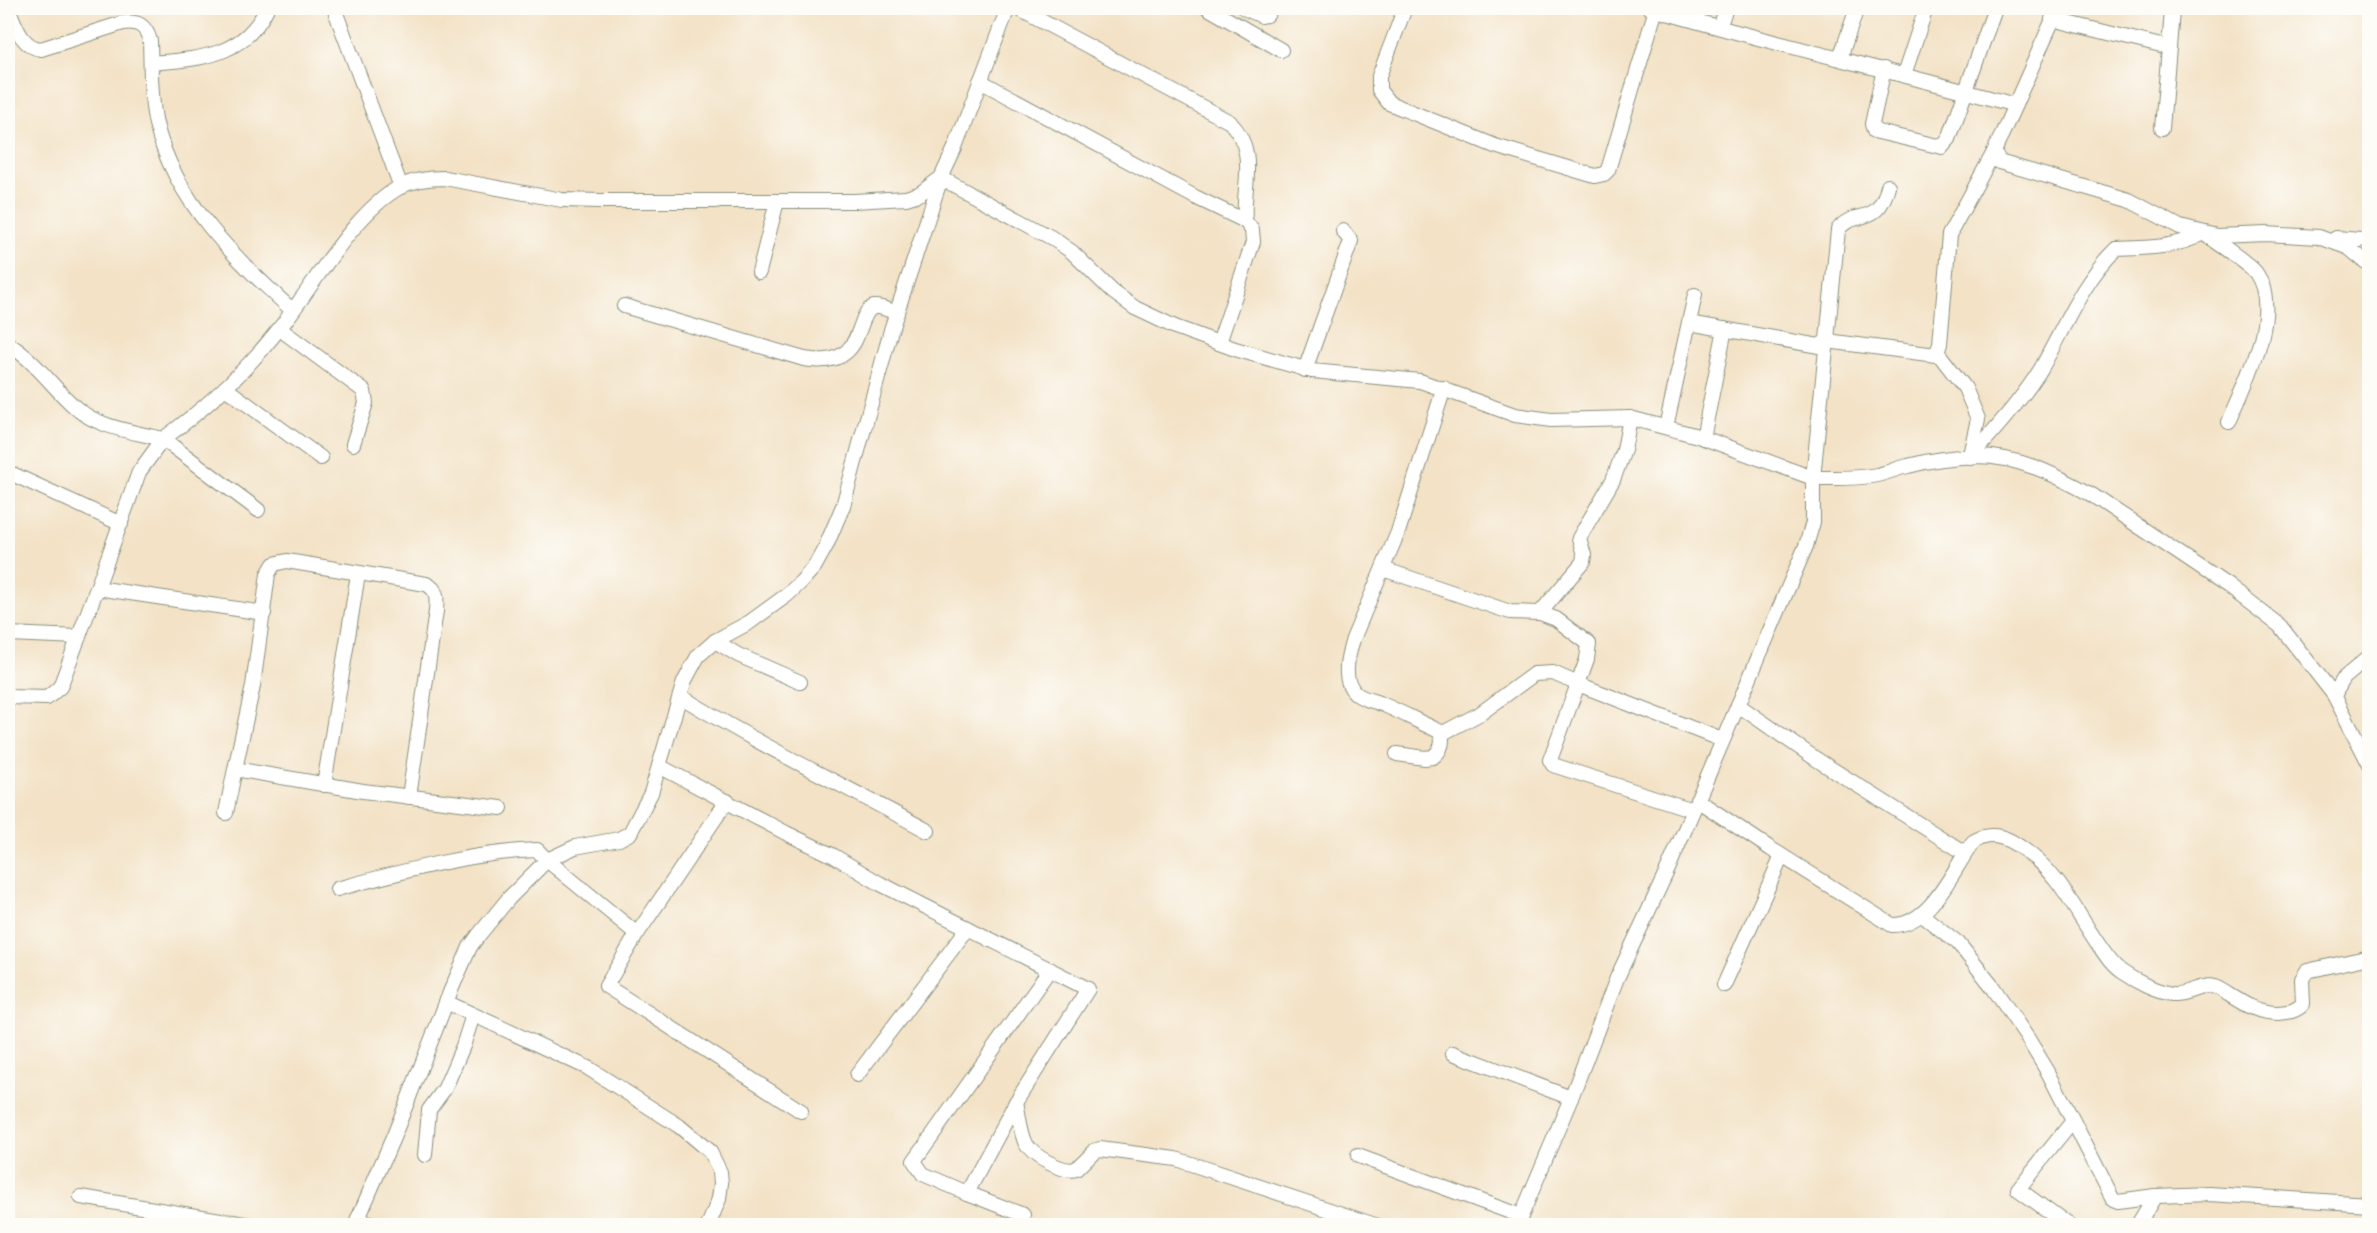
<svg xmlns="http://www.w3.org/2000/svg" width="2377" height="1233" viewBox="0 0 2377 1233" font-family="Cardo,serif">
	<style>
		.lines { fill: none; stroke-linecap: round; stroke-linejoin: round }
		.minor-casing { stroke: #89907d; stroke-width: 16 }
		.minor { stroke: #fff; stroke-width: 14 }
	</style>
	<rect width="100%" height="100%" fill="#fdfcf7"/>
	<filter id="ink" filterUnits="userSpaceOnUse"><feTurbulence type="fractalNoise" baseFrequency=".0167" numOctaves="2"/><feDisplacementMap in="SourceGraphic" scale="12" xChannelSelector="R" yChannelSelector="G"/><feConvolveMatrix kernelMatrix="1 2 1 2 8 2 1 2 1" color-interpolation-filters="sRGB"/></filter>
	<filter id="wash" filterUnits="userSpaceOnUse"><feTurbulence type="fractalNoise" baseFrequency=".008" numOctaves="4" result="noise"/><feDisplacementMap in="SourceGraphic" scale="24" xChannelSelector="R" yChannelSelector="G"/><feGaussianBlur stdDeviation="1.35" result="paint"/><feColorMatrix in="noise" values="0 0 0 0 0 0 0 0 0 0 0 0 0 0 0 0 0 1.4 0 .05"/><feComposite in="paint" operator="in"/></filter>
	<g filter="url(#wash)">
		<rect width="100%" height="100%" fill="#f3e2c6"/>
	</g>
	<g filter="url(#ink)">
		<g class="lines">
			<defs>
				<g id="minor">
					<path d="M8,8C15,24 21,47 41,49L123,23C139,21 146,26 150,41C151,68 150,97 156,124C175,202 235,258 292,310"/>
					<polyline points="334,8 401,187"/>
					<path d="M1017,8L1230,122C1259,154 1242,183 1245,221"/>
					<polyline points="1208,8 1281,50"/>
					<polyline points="1244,8 1262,16 1267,15 1271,8"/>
					<polyline points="1405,8 1379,76 1379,90 1389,103 1495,146 1595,176 1604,174 1608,170 1656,9"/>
					<path d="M1650,8C1771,44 1894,71 2015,105"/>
					<polyline points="2058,8 1994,152 1999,162 2129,200 2180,227 2204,233 2217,236 2266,234 2319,237 2349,248 2366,262 2370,263"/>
					<polyline points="2052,19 2169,48 2162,128"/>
					<polyline points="1719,27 1726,8"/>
					<polyline points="2169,48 2172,10"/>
					<polyline points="1840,58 1857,8"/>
					<path d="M151,63C199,59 244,57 267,8"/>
					<polyline points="1884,69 1872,124 1874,131 1942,147 1949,139 1995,8"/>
					<polyline points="1904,75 1926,8"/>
					<polyline points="980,81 1195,197 1245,221 1252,230 1253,242 1219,343"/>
					<polyline points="2336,238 2360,240 2370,238"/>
					<polyline points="759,272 777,201"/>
					<path d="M624,306L804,359C869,370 853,313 874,307C880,306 891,311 897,313"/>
					<polyline points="1689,323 1819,346 1827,341 1936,355 1940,344 1949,235 1994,152"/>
					<polyline points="280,329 364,391 366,403 353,444"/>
					<path d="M8,344C35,360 52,387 76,408C99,428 135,432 163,439C206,408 246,371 279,329C313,287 353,213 400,187C413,180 431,178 445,178L562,200L600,201H854L906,198L919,194L941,178L955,148L1008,8"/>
					<polyline points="1938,353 1965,388 1978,419 1970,455"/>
					<polyline points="1305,370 1351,241 1343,231"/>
					<polyline points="225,388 321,458"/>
					<polyline points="1630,418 1624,450 1613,480 1579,538 1584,555 1583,562 1540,613 1556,619 1589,644 1587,659 1578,684 1722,740"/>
					<polyline points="1666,427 1695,295"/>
					<polyline points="1703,438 1725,329"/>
					<path d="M1970,457C1993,432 2025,396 2042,367C2065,326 2082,282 2116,249C2147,248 2176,248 2204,233C2216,242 2249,263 2256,273C2283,311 2245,384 2229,422"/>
					<polyline points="8,472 121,524"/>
					<polyline points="1383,569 1510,612 1540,613"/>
					<polyline points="97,588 139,472 163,439 258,510"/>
					<polyline points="8,634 79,637"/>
					<polyline points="715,641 738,655 800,682"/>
					<polyline points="2334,695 2344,678 2370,656"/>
					<path d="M680,696C761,746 845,786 928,831"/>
					<polyline points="8,697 47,698 60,687 97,588 264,613"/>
					<polyline points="1738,705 1816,759 1965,853"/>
					<polyline points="1441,734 1481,713 1534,674 1553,673 1578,684 1550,760 1553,765 1693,810"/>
					<path d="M1397,754L1425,758L1433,757C1441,751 1445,740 1439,731C1421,723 1403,713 1384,705C1376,701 1365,700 1358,695C1340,682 1348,656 1353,639L1398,532L1444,388"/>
					<polyline points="659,766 786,833 834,856 879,883 1088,989 1016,1102 967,1193 1023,1215"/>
					<path d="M235,769L253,686L268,574L274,564L287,561L426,584C438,589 437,599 436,611L409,797"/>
					<polyline points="324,785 358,574"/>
					<path d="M1697,800L1771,849L1892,925C1931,926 1953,869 1973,842C1992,830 2008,838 2023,849C2058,873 2073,907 2096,941C2103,951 2111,965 2122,972C2135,981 2156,992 2172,994C2188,996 2204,980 2220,989C2240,1001 2254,1013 2278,1013C2288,1012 2295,1012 2303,1004L2302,979L2307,971L2370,957"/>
					<polyline points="727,801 637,934 606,986 801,1111"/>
					<polyline points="226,813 235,769 363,791 501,808"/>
					<path d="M337,889C400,872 473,852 537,850L547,860L637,934"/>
					<polyline points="1922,915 1958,943 1992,986 2028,1039 2048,1072 2113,1199 2118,1201 2155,1196"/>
					<polyline points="1724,985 1782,856"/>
					<polyline points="446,1002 588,1068 679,1126 710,1152 720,1172 721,1183 719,1199 708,1226"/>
					<polyline points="1453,1053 1571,1098"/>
					<polyline points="857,1075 968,928"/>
					<path d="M1016,1102C1019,1115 1020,1132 1026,1144C1032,1156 1063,1173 1076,1169L1094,1151L1100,1149L1176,1159L1378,1226"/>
					<polyline points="425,1155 429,1110 445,1088 463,1046 473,1015"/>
					<polyline points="1358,1156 1521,1216"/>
					<polyline points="967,1193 923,1174 914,1161 1050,969"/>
					<polyline points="81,1197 257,1226"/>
					<polyline points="358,1218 373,1226"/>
					<path d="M355,1226L395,1133L451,990L470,947L478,936L509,898L547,860L575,847L619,839L630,833L651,793L684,682L698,656L715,641L750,622L787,595L801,582L815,566L826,546L843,506L891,330L941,178L1052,238L1072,252L1113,292L1135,308L1175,327L1235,349L1312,371L1420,381L1515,415L1551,420L1630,418L1698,436L1813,478L1838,230C1853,208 1878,229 1888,186"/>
					<path d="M1517,1226L1571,1098L1617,978L1668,869L1806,546L1813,522V478C1834,478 1856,479 1877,475C1887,473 1897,468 1908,466C1929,460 1954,457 1976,456C2019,456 2056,475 2092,495L2228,586L2280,626L2334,695L2370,765"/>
					<polyline points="2069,1226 2018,1189 2073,1121"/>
					<polyline points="2137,1226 2155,1196 2209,1194 2370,1204"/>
					<polyline points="2366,1226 2370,1217"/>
				</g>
			</defs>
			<use href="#minor" class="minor-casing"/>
			<use href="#minor" class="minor"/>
		</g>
	</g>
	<rect width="2377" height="1233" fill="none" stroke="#fdfcf7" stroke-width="30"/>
</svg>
